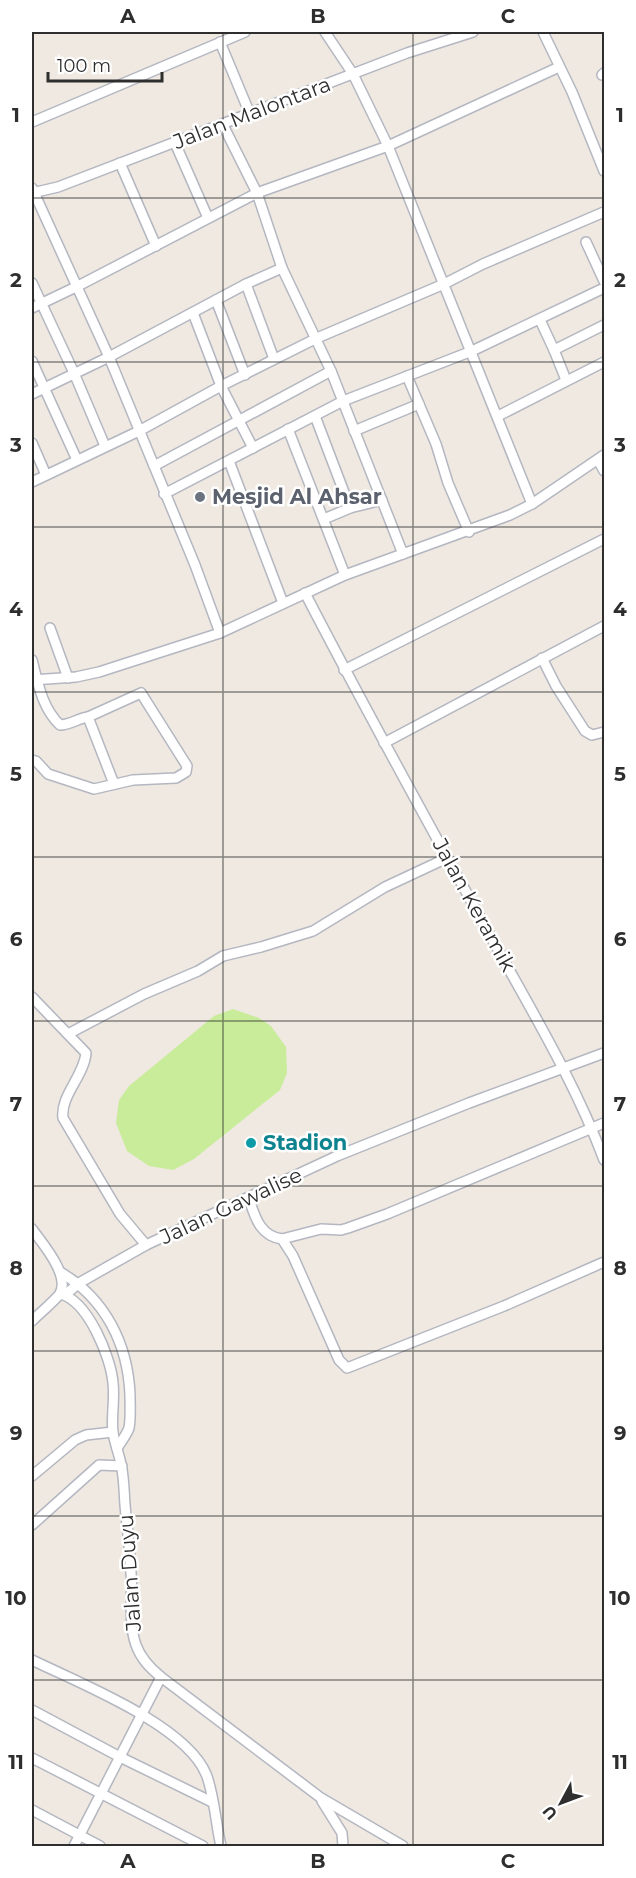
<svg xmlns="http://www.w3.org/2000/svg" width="636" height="1878" viewBox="0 0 636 1878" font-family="Montserrat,sans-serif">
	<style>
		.pitch { fill: #c9ec9a }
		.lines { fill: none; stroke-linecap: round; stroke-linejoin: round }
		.minor-casing { stroke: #b4b7c1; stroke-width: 12 }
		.minor { stroke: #fff; stroke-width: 9 }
		.grid { fill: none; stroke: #2e2e2e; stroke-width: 1.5; stroke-opacity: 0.55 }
		.worship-dot { fill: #6b7280; stroke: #fff; stroke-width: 2 }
		.culture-dot { fill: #0f9aa8; stroke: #fff; stroke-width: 2 }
		.labels { text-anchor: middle; stroke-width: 5; stroke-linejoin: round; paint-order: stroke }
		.street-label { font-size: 21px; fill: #2e2e2e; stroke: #fff }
		.worship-label { font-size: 21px; font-weight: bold; fill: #5b616d; stroke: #fff; text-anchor: start }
		.culture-label { font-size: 21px; font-weight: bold; fill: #0d838f; stroke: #fff; text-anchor: start }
		.neatline { fill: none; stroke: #2e2e2e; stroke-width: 2 }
		.grid-label { font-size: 20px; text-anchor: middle; font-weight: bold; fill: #2e2e2e }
	</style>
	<rect width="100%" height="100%" fill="#efe9e1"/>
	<polygon class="pitch" points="233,1009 259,1018 271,1026 286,1047 287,1073 280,1090 194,1159 173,1170 149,1166 127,1151 116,1123 119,1100 129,1086 214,1016"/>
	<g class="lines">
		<defs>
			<g id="minor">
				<polyline points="543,32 572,92 604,171"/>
				<polyline points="220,42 250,114"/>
				<polyline points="602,75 604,73"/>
				<polyline points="32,122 245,32"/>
				<polyline points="223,125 257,193 282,268 331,371 403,554"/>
				<polyline points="175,143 208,218"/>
				<polyline points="120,163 156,246"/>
				<polyline points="32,188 109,357 195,565 220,633"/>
				<polyline points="32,193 58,187 407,53 473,32"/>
				<polyline points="586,242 604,281"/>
				<polyline points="32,283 74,373 105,446"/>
				<polyline points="246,284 274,359"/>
				<polyline points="216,300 245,375"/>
				<polyline points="32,308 78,286 257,193 388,146 353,74 325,32"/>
				<polyline points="193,313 221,386 253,448"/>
				<polyline points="540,320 554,350"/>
				<polyline points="32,361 77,460"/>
				<polyline points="407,376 436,444 448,483 469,532"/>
				<polyline points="566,380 554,350 604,325"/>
				<polyline points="32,394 109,357 246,284 282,268"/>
				<polyline points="315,416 350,508"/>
				<polyline points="498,416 604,362"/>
				<polyline points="288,429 345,575"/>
				<polyline points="354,431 419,404"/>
				<polyline points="32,443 46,475"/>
				<polyline points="598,460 604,471"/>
				<polyline points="229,461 283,603"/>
				<polyline points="154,466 331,371"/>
				<polyline points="32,482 139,431 221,386 317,338 444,284 483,264 604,212"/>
				<polyline points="164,494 343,401 472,351 604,288"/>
				<polyline points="532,504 388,146 559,67"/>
				<polyline points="324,519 350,508 382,500"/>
				<path d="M305,593C365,709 428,823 491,937C531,1010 575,1082 604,1160"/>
				<polyline points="50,628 68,678"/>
				<polyline points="542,658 556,686 585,731 592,735 604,732"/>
				<path d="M32,660C38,683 42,708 60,725C70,725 79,718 88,717L114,784"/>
				<polyline points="344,670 604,539"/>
				<polyline points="32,680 76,677 99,672 220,633 345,575 510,515 532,504 604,455"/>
				<polyline points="384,743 604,626"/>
				<polyline points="32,760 36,761 48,774 94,789 133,780 176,778 186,772 187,766 182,758 141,693 88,717"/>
				<path d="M32,997L86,1053C84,1076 60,1096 63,1118L120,1214L146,1245"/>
				<polyline points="68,1034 144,994 198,971 223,956 261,947 313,931 385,887 447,858"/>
				<path d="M249,1199C255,1217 260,1236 282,1239L321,1229L341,1230L348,1228L387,1214L604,1123"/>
				<path d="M32,1229C42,1243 72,1277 59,1295C51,1304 40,1313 32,1321"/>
				<polyline points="282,1239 293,1256 339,1360 347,1368 504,1306 604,1262"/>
				<path d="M60,1272C105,1298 128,1344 130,1395C130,1406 131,1417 129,1428C127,1434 121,1442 117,1448"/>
				<path d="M60,1294C88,1300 111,1358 113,1383C115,1400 111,1417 113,1433C115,1444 119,1454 121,1464C124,1477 124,1491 125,1505C127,1527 130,1550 131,1573C133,1596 128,1623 136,1645C141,1659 150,1668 161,1677L321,1798L403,1846"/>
				<polyline points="65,1295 79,1283 146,1245 337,1156 469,1103 604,1053"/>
				<polyline points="32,1476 75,1440 86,1435 113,1432"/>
				<polyline points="32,1525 99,1465 122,1466"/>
				<path d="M32,1660C79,1683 186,1725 206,1774C214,1793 216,1826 221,1846"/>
				<polyline points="32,1710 120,1757 212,1802"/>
				<polyline points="32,1758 203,1846"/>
				<polyline points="322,1801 342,1833 343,1846"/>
				<polyline points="32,1810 100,1846"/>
				<polyline points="74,1846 161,1677"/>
			</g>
		</defs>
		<use href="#minor" class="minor-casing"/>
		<use href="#minor" class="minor"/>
	</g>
	<path class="grid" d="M223,32V1846M413,32V1846M32,198H604M32,362H604M32,527H604M32,692H604M32,857H604M32,1021H604M32,1186H604M32,1351H604M32,1516H604M32,1680H604"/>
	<circle class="worship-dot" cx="200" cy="497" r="6"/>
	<circle class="culture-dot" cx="251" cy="1143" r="6"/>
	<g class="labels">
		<g class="street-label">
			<text transform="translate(252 113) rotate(-21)" y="7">Jalan Malontara</text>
			<text transform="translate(474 905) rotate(61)" y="7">Jalan Keramik</text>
			<text transform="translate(231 1206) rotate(-25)" y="7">Jalan Gawalise</text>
			<text transform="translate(130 1573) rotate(-94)" y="7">Jalan Duyu</text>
		</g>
		<g class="worship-label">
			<text x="212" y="504">Mesjid Al Ahsar</text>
		</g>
		<g class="culture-label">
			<text x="263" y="1150">Stadion</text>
		</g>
	</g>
	<rect width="636" height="1878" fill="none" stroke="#ffffff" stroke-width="66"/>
	<g transform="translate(561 1803) rotate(229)" stroke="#ffffff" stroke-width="4.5" paint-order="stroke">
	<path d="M0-4.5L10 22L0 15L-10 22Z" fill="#2e2e2e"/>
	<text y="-9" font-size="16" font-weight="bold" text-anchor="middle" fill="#2e2e2e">U</text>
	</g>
	<path d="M48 72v9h114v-9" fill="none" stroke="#2e2e2e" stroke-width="3"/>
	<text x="57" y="72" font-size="18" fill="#2e2e2e" stroke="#ffffff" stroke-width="4.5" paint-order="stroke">100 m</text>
	<rect x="33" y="33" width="570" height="1812" class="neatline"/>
	<g class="grid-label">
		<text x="128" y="23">A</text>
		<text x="318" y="23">B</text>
		<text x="508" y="23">C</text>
		<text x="16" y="122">1</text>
		<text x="620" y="122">1</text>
		<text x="16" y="287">2</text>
		<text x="620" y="287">2</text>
		<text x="16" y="452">3</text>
		<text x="620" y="452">3</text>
		<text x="16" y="616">4</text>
		<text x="620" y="616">4</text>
		<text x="16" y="781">5</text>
		<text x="620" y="781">5</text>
		<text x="16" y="946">6</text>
		<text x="620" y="946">6</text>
		<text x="16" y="1111">7</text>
		<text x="620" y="1111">7</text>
		<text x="16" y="1275">8</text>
		<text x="620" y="1275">8</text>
		<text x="16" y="1440">9</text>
		<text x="620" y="1440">9</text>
		<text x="16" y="1605">10</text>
		<text x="620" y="1605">10</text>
		<text x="16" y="1769">11</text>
		<text x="620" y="1769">11</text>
		<text x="128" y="1868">A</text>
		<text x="318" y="1868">B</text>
		<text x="508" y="1868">C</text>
	</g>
</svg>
